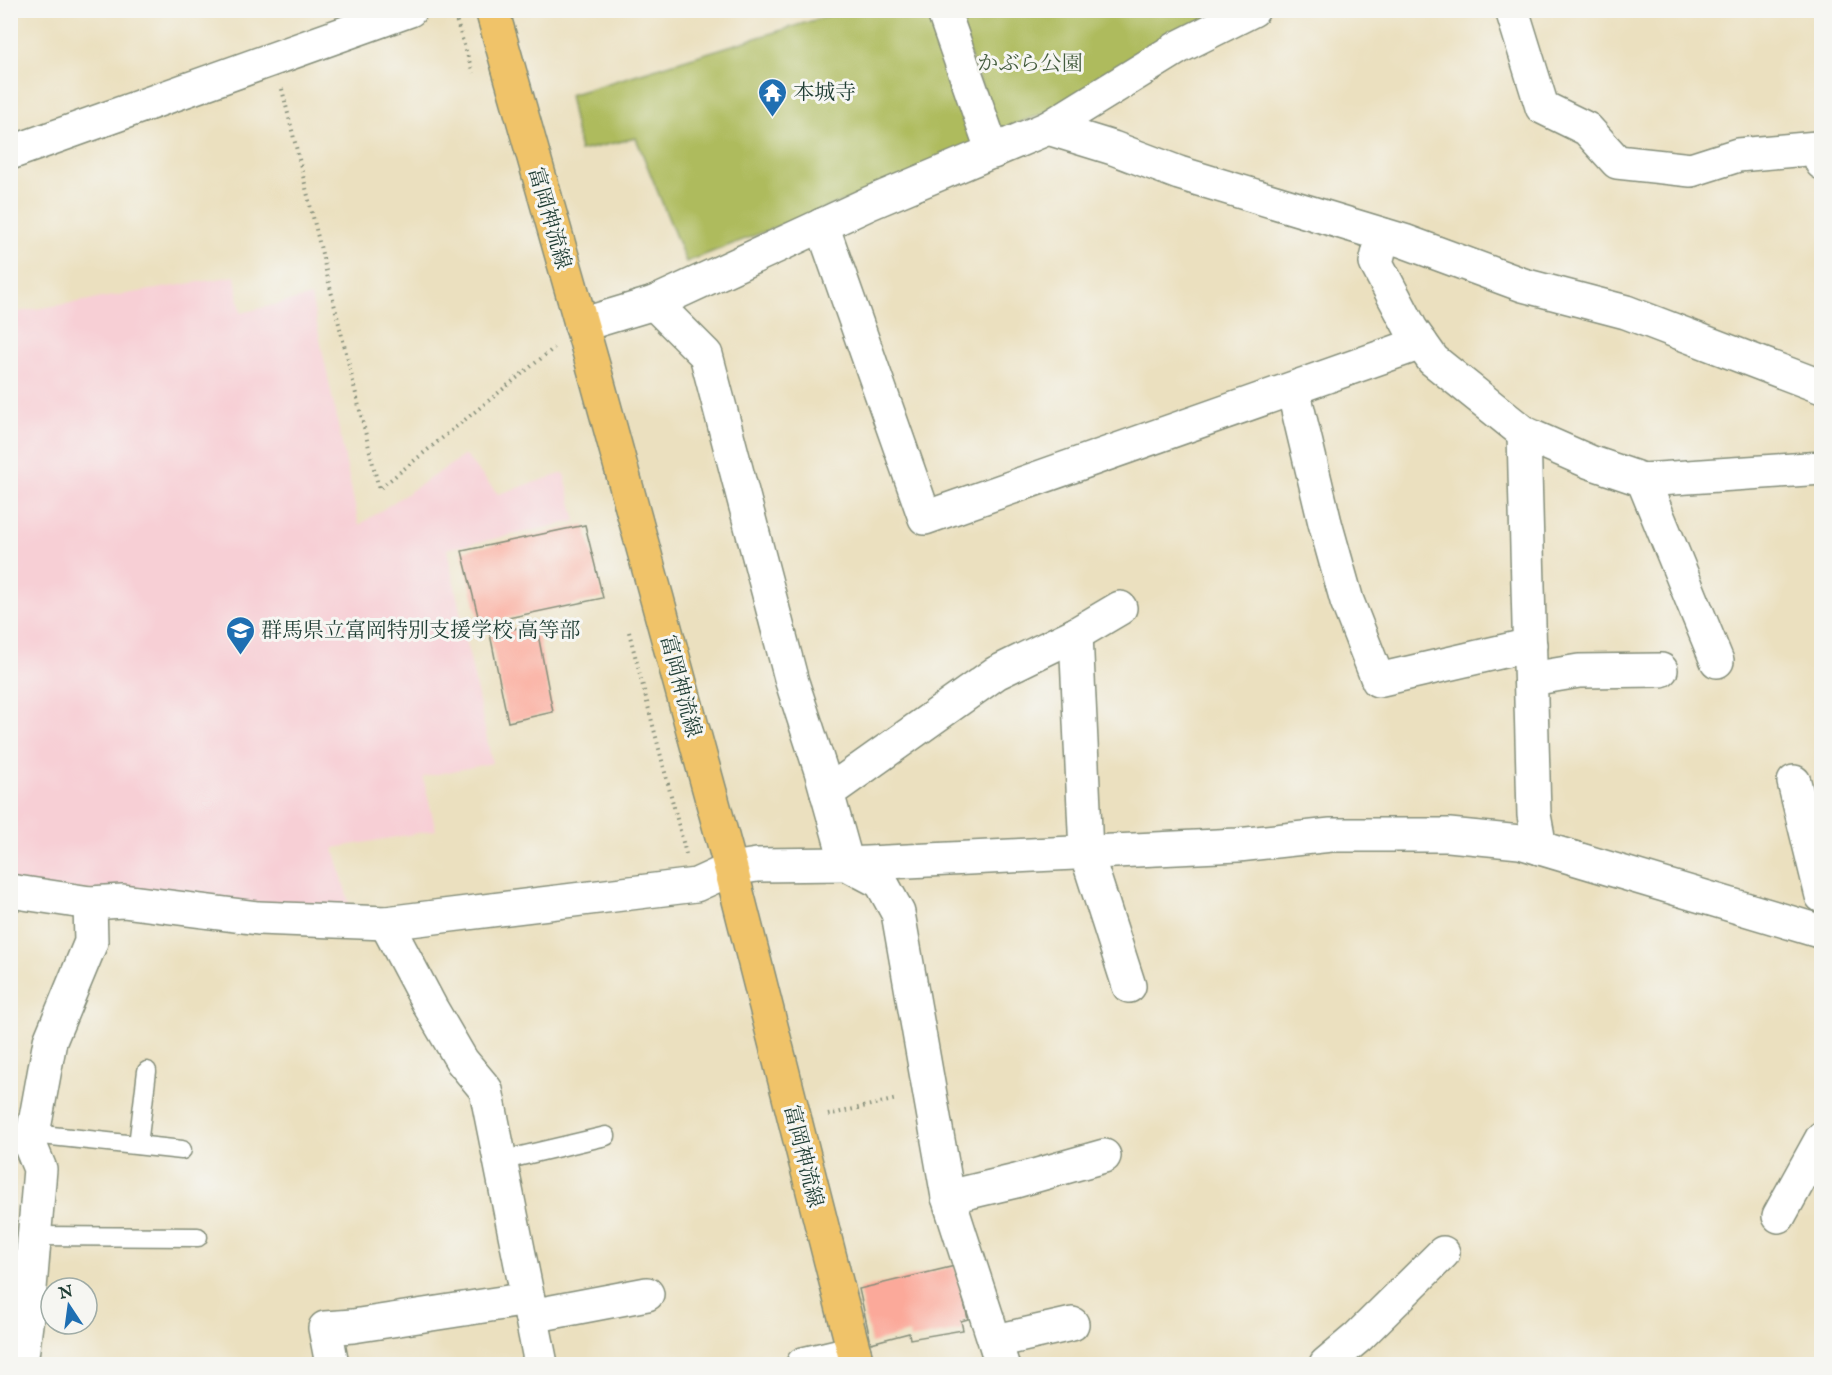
<svg xmlns="http://www.w3.org/2000/svg" width="1832" height="1375" viewBox="0 0 1832 1375" font-family="'IM FELL English','Noto Serif JP',serif">
	<style>
		.built { fill: #f7cfd5 }
		.green { fill: #aebb5d; stroke: #667c48; stroke-width: 1.5 }
		.building { fill: #fba99a }
		.lines { fill: none; stroke-linecap: round; stroke-linejoin: round }
		.lane-casing { stroke: #858e7a; stroke-width: 21 }
		.street-casing { stroke: #858e7a; stroke-width: 36 }
		.primary-casing { stroke: #858e7a; stroke-width: 36 }
		.path { stroke: #858e7a; stroke-width: 4; stroke-dasharray: 1.5 4.5; stroke-linecap: butt }
		.lane { stroke: #fff; stroke-width: 18 }
		.street { stroke: #fff; stroke-width: 33 }
		.primary { stroke: #f0c369; stroke-width: 33 }
		.labels { text-anchor: middle; stroke-width: 6; stroke-linejoin: round; paint-order: stroke }
		.park-label { font-size: 21px; fill: #435c3e; stroke: #f6f6f2 }
		.poi-label { font-size: 21px; fill: #1f3d34; stroke: #f6f6f2; text-anchor: start }
		.street-label { font-size: 21px; fill: #1f3d34; stroke: #f6f6f2 }
	</style>
	<rect width="100%" height="100%" fill="#f6f6f2"/>
	<filter id="ink" filterUnits="userSpaceOnUse"><feTurbulence type="fractalNoise" baseFrequency=".0167" numOctaves="2"/><feDisplacementMap in="SourceGraphic" scale="12" xChannelSelector="R" yChannelSelector="G"/><feConvolveMatrix kernelMatrix="1 2 1 2 8 2 1 2 1" color-interpolation-filters="sRGB"/></filter>
	<filter id="wash" filterUnits="userSpaceOnUse"><feTurbulence type="fractalNoise" baseFrequency=".008" numOctaves="4" result="noise"/><feDisplacementMap in="SourceGraphic" scale="24" xChannelSelector="R" yChannelSelector="G"/><feGaussianBlur stdDeviation="1.35" result="paint"/><feColorMatrix in="noise" values="0 0 0 0 0 0 0 0 0 0 0 0 0 0 0 0 0 1.4 0 .05"/><feComposite in="paint" operator="in"/></filter>
	<g filter="url(#wash)">
		<rect width="100%" height="100%" fill="#ebe0bf"/>
		<polygon class="built" points="235,276 241,313 311,296 359,525 465,455 498,494 564,473 576,521 447,549 492,763 423,777 436,830 334,848 351,910 11,885 11,313"/>
		<g class="green">
			<polygon points="844,11 934,11 981,148 686,262 636,138 580,151 569,95"/>
			<polygon points="954,11 1230,11 1071,103 998,131"/>
		</g>
		<g id="blocks">
			<g class="building">
				<polygon points="585,525 603,598 480,624 462,551"/>
				<polygon points="536,624 553,712 508,722 490,634"/>
				<polygon points="955,1266 968,1319 961,1321 963,1330 910,1339 909,1333 871,1343 859,1289"/>
			</g>
		</g>
	</g>
	<g filter="url(#ink)">
		<use href="#blocks" fill-opacity="0" stroke="#858e7a" stroke-width="1.5"/>
		<g class="lines">
			<defs>
				<g id="lane">
					<polyline points="33,1134 182,1150"/>
					<polyline points="138,1145 147,1071"/>
					<polyline points="500,1161 606,1136"/>
					<polyline points="34,1236 198,1237"/>
				</g>
				<g id="street">
					<polyline points="943,10 993,152"/>
					<polyline points="1512,10 1542,107 1587,129 1617,162 1691,170 1738,155 1817,148 1822,163"/>
					<polyline points="1048,128 1179,47 1253,10"/>
					<polyline points="10,153 410,10"/>
					<polyline points="822,225 925,518 1421,343"/>
					<polyline points="1383,235 1376,263 1411,329 1433,360 1524,433 1590,462 1643,480 1822,468"/>
					<polyline points="654,303 706,355 792,682 821,771 847,864 881,882 898,913 948,1197 1002,1364"/>
					<polyline points="581,325 654,303 870,203 1048,128 1113,148 1179,173 1404,241 1523,285 1626,312 1822,387"/>
					<polyline points="1293,389 1325,523 1347,601 1378,680 1530,645"/>
					<polyline points="1524,433 1534,815 1540,848"/>
					<polyline points="1643,480 1717,661"/>
					<polyline points="1076,634 1086,852 1129,986"/>
					<polyline points="1531,679 1579,671 1661,670"/>
					<polyline points="1794,782 1822,896"/>
					<polyline points="827,793 996,673 1076,634 1120,608"/>
					<polyline points="10,891 90,903 123,901 258,918 386,923 696,885 731,869 757,865 847,864 1238,845 1331,835 1449,835 1520,842 1822,932"/>
					<polyline points="386,923 431,1008 462,1061 486,1090 541,1364"/>
					<polyline points="948,1197 1016,1181 1104,1156"/>
					<polyline points="1779,1216 1822,1138"/>
					<polyline points="531,1316 647,1294"/>
					<polyline points="996,1341 1072,1324"/>
					<polyline points="21,1364 29,1300 40,1169 31,1147 33,1134 50,1041 91,942 90,903"/>
					<polyline points="332,1364 325,1328 353,1326 528,1299"/>
					<polyline points="803,1364 854,1352"/>
					<polyline points="1326,1364 1358,1337 1443,1253"/>
				</g>
				<polyline id="primary" points="492,10 596,376 731,869 857,1364"/>
			</defs>
			<use href="#lane" class="lane-casing"/>
			<use href="#street" class="street-casing"/>
			<use href="#primary" class="primary-casing"/>
			<g class="path">
				<polyline points="453,10 473,73"/>
				<polyline points="282,89 379,489 554,348"/>
				<polyline points="629,632 686,854"/>
				<polyline points="828,1115 897,1099"/>
			</g>
			<use href="#lane" class="lane"/>
			<use href="#street" class="street"/>
			<use href="#primary" class="primary"/>
		</g>
	</g>
	<defs>
		<symbol id="temple-pin" viewBox="-11 -11 22 30"><path d="M0 17L-7.5 6A9.5 9.5 0 1 1 7.5 6Z" fill="#1f6fb2" stroke="#f6f6f2"/><path d="M0-6L5-2H3V0L6.5 2.5H4V6H1.5V3h-3V6H-4V2.5H-6.5L-3 0V-2H-5Z" fill="#fff"/></symbol>
		<symbol id="school-pin" viewBox="-11 -11 22 30"><path d="M0 17L-7.5 6A9.5 9.5 0 1 1 7.5 6Z" fill="#1f6fb2" stroke="#f6f6f2"/><path d="M0-5L7-2L0 1L-7-2ZM-4 1L0 2.5L4 1V4Q0 6-4 4Z" fill="#fff"/></symbol>
	</defs>
	<g fill-rule="evenodd">
		<use href="#temple-pin" x="756" y="76" width="33" height="45"/>
		<use href="#school-pin" x="224" y="614" width="33" height="45"/>
	</g>
	<g class="labels">
		<g class="park-label">
			<text x="1030" y="70">かぶら公園</text>
		</g>
		<g class="poi-label">
			<text x="793" y="99">本城寺</text>
			<text x="261" y="637">群馬県立富岡特別支援学校 高等部</text>
		</g>
		<g class="street-label">
			<text transform="translate(550 218) rotate(74)" y="7">富岡神流線</text>
			<text transform="translate(681 686) rotate(75)" y="7">富岡神流線</text>
			<text transform="translate(804 1156) rotate(76)" y="7">富岡神流線</text>
		</g>
	</g>
	<rect width="1832" height="1375" fill="none" stroke="#f6f6f2" stroke-width="36"/>
	<g transform="translate(69 1306) rotate(347)"><circle r="28" fill="#f6f6f2" stroke="#a0aca6" stroke-width="1.5"/>
	<path d="M0-4.5L10 22L0 15L-10 22Z" fill="#1f6fb2"/>
	<text y="-9" font-size="16" font-weight="bold" text-anchor="middle" fill="#1f3d34">N</text>
	</g>
</svg>
